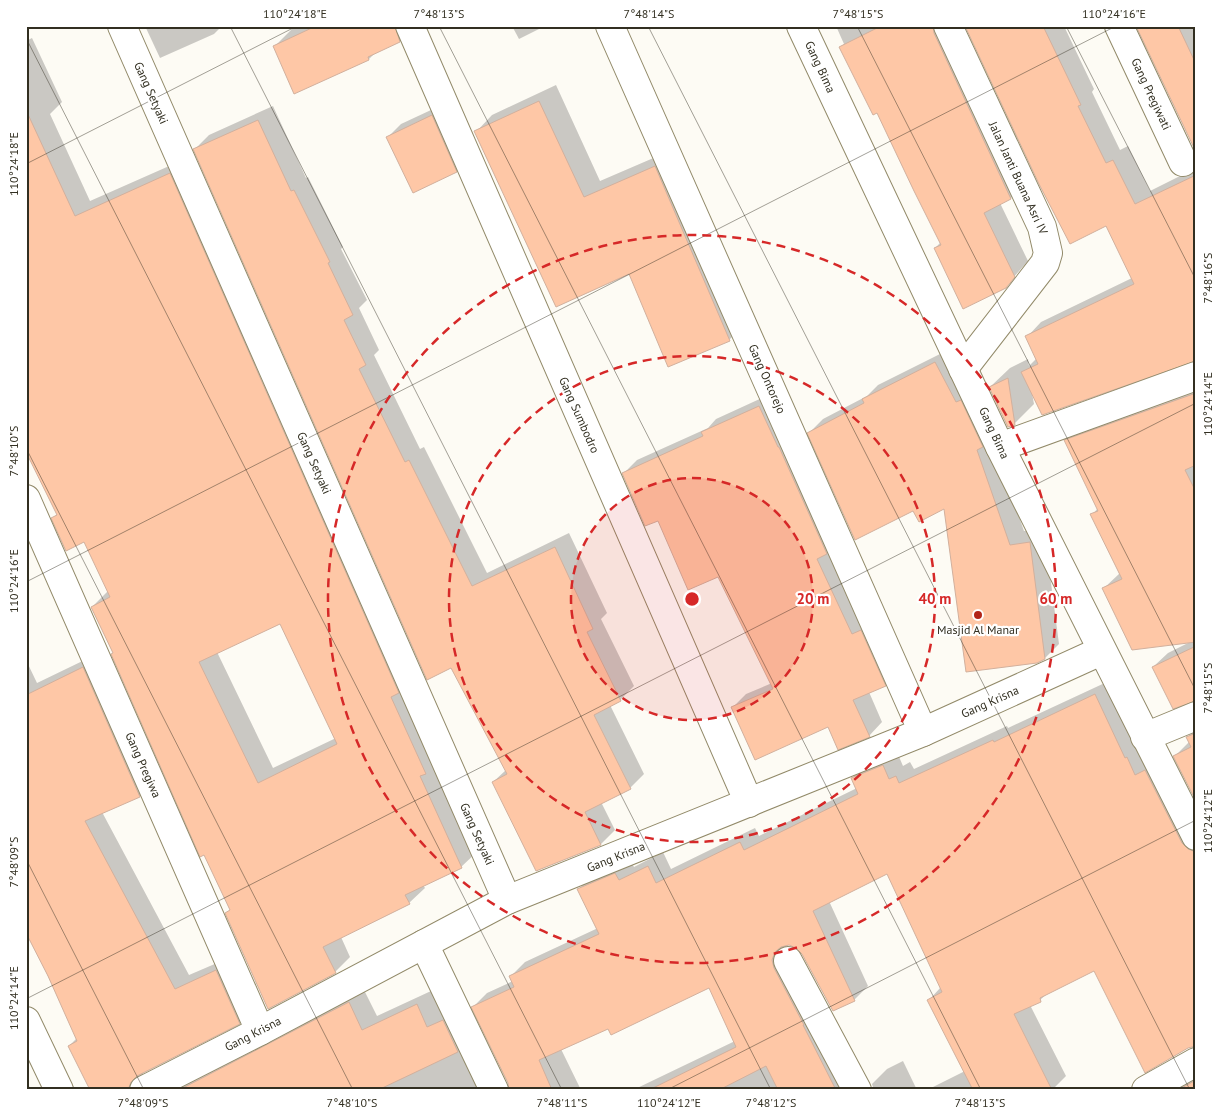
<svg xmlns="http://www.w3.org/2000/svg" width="1222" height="1116" viewBox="0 0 1222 1116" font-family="'PT Sans',sans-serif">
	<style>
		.shadow { fill: #0003; fill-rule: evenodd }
		.building { fill: #fec7a6; stroke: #d2b09d; fill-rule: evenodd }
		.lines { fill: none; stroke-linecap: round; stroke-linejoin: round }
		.minor-casing { stroke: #928a69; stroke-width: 30 }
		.minor { stroke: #fff; stroke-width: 28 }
		.ticks { fill: none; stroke: #322f21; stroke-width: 1; stroke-opacity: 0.45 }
		.ring { fill: none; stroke: #d62828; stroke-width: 2.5; stroke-dasharray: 9 6 }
		.poi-dot { fill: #b32519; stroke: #fff; stroke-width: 2 }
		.labels { text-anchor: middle; stroke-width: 4.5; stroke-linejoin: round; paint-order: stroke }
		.street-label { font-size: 12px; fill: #322f21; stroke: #fff }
		.poi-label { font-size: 12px; fill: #322f21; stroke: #fff }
		.centre { fill: #d62828; stroke: #fff; stroke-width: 2.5 }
		.ring-label { font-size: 15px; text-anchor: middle; font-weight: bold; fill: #d62828; stroke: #fff; stroke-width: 4.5; stroke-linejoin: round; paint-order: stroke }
		.neatline { fill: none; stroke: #322f21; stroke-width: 2 }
		.ticks-label { font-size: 12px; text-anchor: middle; fill: #322f21 }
	</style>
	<rect width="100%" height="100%" fill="#fdfbf4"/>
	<g class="shadow">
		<polygon points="145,26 222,26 214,34 160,58"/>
		<polygon points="297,26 414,26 399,41 376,52 369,59 274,47 292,29"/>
		<polygon points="512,26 545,26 519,39"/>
		<polygon points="836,26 952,26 1025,183 1011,198 1000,203 1028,261 1005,287 935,248 941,242 878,111 840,47 844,44"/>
		<polygon points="967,26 1064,26 1094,89 1092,92 1120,150 1128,146 1150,191 1196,168 1196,360 1032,393 1034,404 1014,424 990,387 1010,368 1028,359 1029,366 1037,358 1027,337 1041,322 1132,278 1106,225"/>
		<polygon points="1138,26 1196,26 1196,149"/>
		<path d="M32,38L62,102L50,114L90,201L185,159L477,852L461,867L423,885L425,888L409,903L341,937L350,957L335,972L227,913L231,909L92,607L108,591L85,541L53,518L58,513L26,449V41ZM281,622L336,738L273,768L217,652Z"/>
		<polygon points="556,85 600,181 672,150 746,323 729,340 629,272 476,132 492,115"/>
		<polygon points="446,103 470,158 456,171 388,137 401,124"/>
		<polygon points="273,106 306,178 308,177 343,247 341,249 367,300 359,308 379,350 374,355 420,449 424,447 487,573 569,533 607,613 601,619 634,686 620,700 610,705 644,774 630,788 601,802 615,830 601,844 537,870 493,782 506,770 195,149 209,135"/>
		<polygon points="950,349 991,437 1024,531 1044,529 1059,644 1045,658 946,507 914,509 809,433 823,419 867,396 878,385"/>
		<polygon points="1196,384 1196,700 1153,667 1168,653 1190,642 1103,589 1120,573 1092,515 1098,508 1066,441 1080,426"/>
		<polygon points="773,393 898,671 885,685 869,692 882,722 869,736 829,726 733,707 746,694 772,683 719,576 658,519 624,473 637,460 708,428 716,419"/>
		<polygon points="97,654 154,781 139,796 102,812 189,975 231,957 253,1008 239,1023 143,1072 144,1083 152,1090 121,1090 69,1046 77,1038 29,936 28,937 26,934 26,660 37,683"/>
		<polygon points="1109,681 1196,828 1196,1046 1095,969 1048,993 1040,1000 1030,1005 1066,1076 1052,1090 927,1090 965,1071 929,1000 941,987 888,872 829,901 868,986 854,1000 797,947 789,944 786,946 788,954 865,1090 633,1090 735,1041 710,987 608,1027 561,1049 581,1090 511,1090 509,1083 473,1007 487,993 513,981 511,976 525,962 598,928 579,889 593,874 630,860 634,867 663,852 671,869 755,828 759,836 857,788 852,778 867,764 897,752 903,766 910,762 914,769 1007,726 1008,728"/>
		<polygon points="1196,729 1196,798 1175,756 1190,741 1188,737"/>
		<polygon points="363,988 377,1016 431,991 502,1090 167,1090"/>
		<polygon points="903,1061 917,1090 874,1090 872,1084 887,1069"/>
		<polygon points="1196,1075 1196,1090 1172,1090"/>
		<polygon points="26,1079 30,1088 29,1090 26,1090"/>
	</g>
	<g class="building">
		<polygon points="316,26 395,26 400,42 368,57 369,60 294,94 273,46"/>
		<polygon points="881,26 933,26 934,33 1011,199 984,213 1015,277 1006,288 963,309 934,248 941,245 914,191 877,113 873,115 839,47"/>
		<polygon points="965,26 1043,26 1081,105 1078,106 1106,163 1113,160 1135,204 1196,175 1196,361 1042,415 1021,372 1038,364 1025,336 1134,284 1106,226 1070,244 1039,184"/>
		<polygon points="1136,26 1178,26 1196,64 1196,152"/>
		<polygon points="539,101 584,197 655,166 730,341 668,367 629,274 556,307 474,131"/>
		<path d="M26,110L75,216L170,173L399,693L391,697L426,774L420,776L462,868L405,895L410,904L323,947L336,973L268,1009L225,913L230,910L204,855L200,857L111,654L113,653L91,607L110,597L84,542L66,551L51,518L57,515L26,452ZM280,624L337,744L258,783L199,662Z"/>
		<polygon points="432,115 457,172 413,193 386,137"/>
		<polygon points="258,120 291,191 294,190 330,262 328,263 353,315 344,320 366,365 359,369 405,462 409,460 472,586 555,547 593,629 587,632 621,701 594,715 631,789 585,812 601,845 536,871 492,782 507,774 451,668 427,680 193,149"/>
		<polygon points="935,362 956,402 961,400 983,447 977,450 1010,545 1030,542 1045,659 1037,663 966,672 944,509 919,522 913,511 855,540 807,433 864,403 862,399"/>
		<polygon points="1008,378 1015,425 1008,427 989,387"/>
		<polygon points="1196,393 1196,465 1185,470 1196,492 1196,642 1132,650 1102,588 1122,579 1090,514 1098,511 1064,440"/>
		<polygon points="759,406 778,447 779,447 827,554 817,559 852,634 861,630 886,686 853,700 870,737 838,750 828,727 755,760 731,707 773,689 718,577 688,590 658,521 645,526 622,473 703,436 701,432"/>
		<polygon points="1196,646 1196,701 1173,709 1152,667"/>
		<polygon points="83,667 140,797 85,821 175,989 216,970 240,1024 137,1076 131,1082 128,1090 90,1090 68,1046 77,1041 48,976 26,933 26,695"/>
		<polygon points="1095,694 1125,758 1127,757 1135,775 1145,770 1182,843 1188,849 1196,852 1196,1046 1188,1048 1145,1073 1094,971 1040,998 1041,1002 1014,1014 1052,1090 973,1090 927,1000 942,992 887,874 813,911 855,1001 833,1011 802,954 796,948 789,945 781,947 775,952 772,960 774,968 804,1025 803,1025 836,1090 778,1090 766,1066 719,1090 649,1090 736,1047 709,988 611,1035 608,1029 539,1060 552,1090 509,1090 508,1083 471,1007 514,987 509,976 599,934 577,889 615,873 619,880 648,866 656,883 740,842 744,850 858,794 851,778 883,765 889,779 896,776 899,783 993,740 994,742"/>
		<polygon points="1196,733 1196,801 1173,756 1191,747 1186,737"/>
		<polygon points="349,1002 362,1030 417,1004 427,1027 443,1020 458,1052 378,1090 179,1090"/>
		<polygon points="1196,1080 1196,1090 1178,1090"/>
	</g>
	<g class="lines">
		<defs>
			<g id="minor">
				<polyline points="122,26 507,900"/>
				<polyline points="410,26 749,803"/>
				<polyline points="610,26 923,732"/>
				<polyline points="801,26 1000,447 1196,836"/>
				<polyline points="948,26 1042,227 1048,253 1045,263 963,369"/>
				<polyline points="1119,26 1183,162"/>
				<polyline points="1000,447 1196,376"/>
				<polyline points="26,499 260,1031"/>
				<polyline points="1145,737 1196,716"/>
				<polyline points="424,944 494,1090"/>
				<polyline points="788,961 857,1090"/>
				<polyline points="26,1021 59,1090"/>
				<polyline points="144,1090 260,1031 507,900 923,732 1101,651"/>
				<polyline points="1146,1090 1196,1062"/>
			</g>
		</defs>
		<use href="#minor" class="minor-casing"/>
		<use href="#minor" class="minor"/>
	</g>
	<path class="ticks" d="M230,26L771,1090M439,26L981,1090M648,26L1190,1090M857,26L1196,691M1066,26L1196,280M26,38L562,1090M26,164L297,26M26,448L353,1090M26,582L1116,26M26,859L144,1090M26,999L1196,403M667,1090L1196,820"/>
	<circle cx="692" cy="599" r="121" fill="#d62828" fill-opacity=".12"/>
	<g class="ring">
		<circle cx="692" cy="599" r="121"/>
		<circle cx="692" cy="599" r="243"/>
		<circle cx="692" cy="599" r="364"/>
	</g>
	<circle class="poi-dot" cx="978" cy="615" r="5"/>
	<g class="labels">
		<g class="street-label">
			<text transform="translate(820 67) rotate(65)" y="4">Gang Bima</text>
			<text transform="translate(151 93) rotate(66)" y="4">Gang Setyaki</text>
			<text transform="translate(1151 94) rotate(65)" y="4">Gang Pregiwati</text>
			<text transform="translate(1018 178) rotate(65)" y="4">Jalan Janti Buana Asri IV</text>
			<text transform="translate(767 379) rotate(66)" y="4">Gang Ontorejo</text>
			<text transform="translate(579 415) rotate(66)" y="4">Gang Sumbodro</text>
			<text transform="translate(994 433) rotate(65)" y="4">Gang Bima</text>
			<text transform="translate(314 463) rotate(66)" y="4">Gang Setyaki</text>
			<text transform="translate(990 702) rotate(-24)" y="4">Gang Krisna</text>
			<text transform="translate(143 765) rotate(66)" y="4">Gang Pregiwa</text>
			<text transform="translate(477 834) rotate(66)" y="4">Gang Setyaki</text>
			<text transform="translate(616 857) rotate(-22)" y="4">Gang Krisna</text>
			<text transform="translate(253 1034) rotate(-27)" y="4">Gang Krisna</text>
		</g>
		<g class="poi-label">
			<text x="978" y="634">Masjid Al Manar</text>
		</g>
	</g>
	<circle cx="692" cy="599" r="8" class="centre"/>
	<g class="ring-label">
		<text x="813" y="604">20 m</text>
		<text x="935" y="604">40 m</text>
		<text x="1056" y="604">60 m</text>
	</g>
	<rect width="1222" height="1116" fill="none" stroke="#ffffff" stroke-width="55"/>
	<rect x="28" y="28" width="1166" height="1060" class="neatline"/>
	<g class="ticks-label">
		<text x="295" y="18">110°24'18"E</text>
		<text x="439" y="18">7°48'13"S</text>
		<text x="649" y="18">7°48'14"S</text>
		<text x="858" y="18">7°48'15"S</text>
		<text x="1114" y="18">110°24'16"E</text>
		<text transform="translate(14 164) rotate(-90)" y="4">110°24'18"E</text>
		<text transform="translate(1208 278) rotate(-90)" y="4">7°48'16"S</text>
		<text transform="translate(1208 404) rotate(-90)" y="4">110°24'14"E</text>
		<text transform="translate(14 451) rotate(-90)" y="4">7°48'10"S</text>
		<text transform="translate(14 581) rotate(-90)" y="4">110°24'16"E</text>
		<text transform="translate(1208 688) rotate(-90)" y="4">7°48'15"S</text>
		<text transform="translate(1208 821) rotate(-90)" y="4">110°24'12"E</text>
		<text transform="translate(14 862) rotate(-90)" y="4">7°48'09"S</text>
		<text transform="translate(14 998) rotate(-90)" y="4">110°24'14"E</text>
		<text x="143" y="1107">7°48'09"S</text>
		<text x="352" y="1107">7°48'10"S</text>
		<text x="562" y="1107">7°48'11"S</text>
		<text x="669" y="1107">110°24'12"E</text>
		<text x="771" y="1107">7°48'12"S</text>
		<text x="980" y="1107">7°48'13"S</text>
	</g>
</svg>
